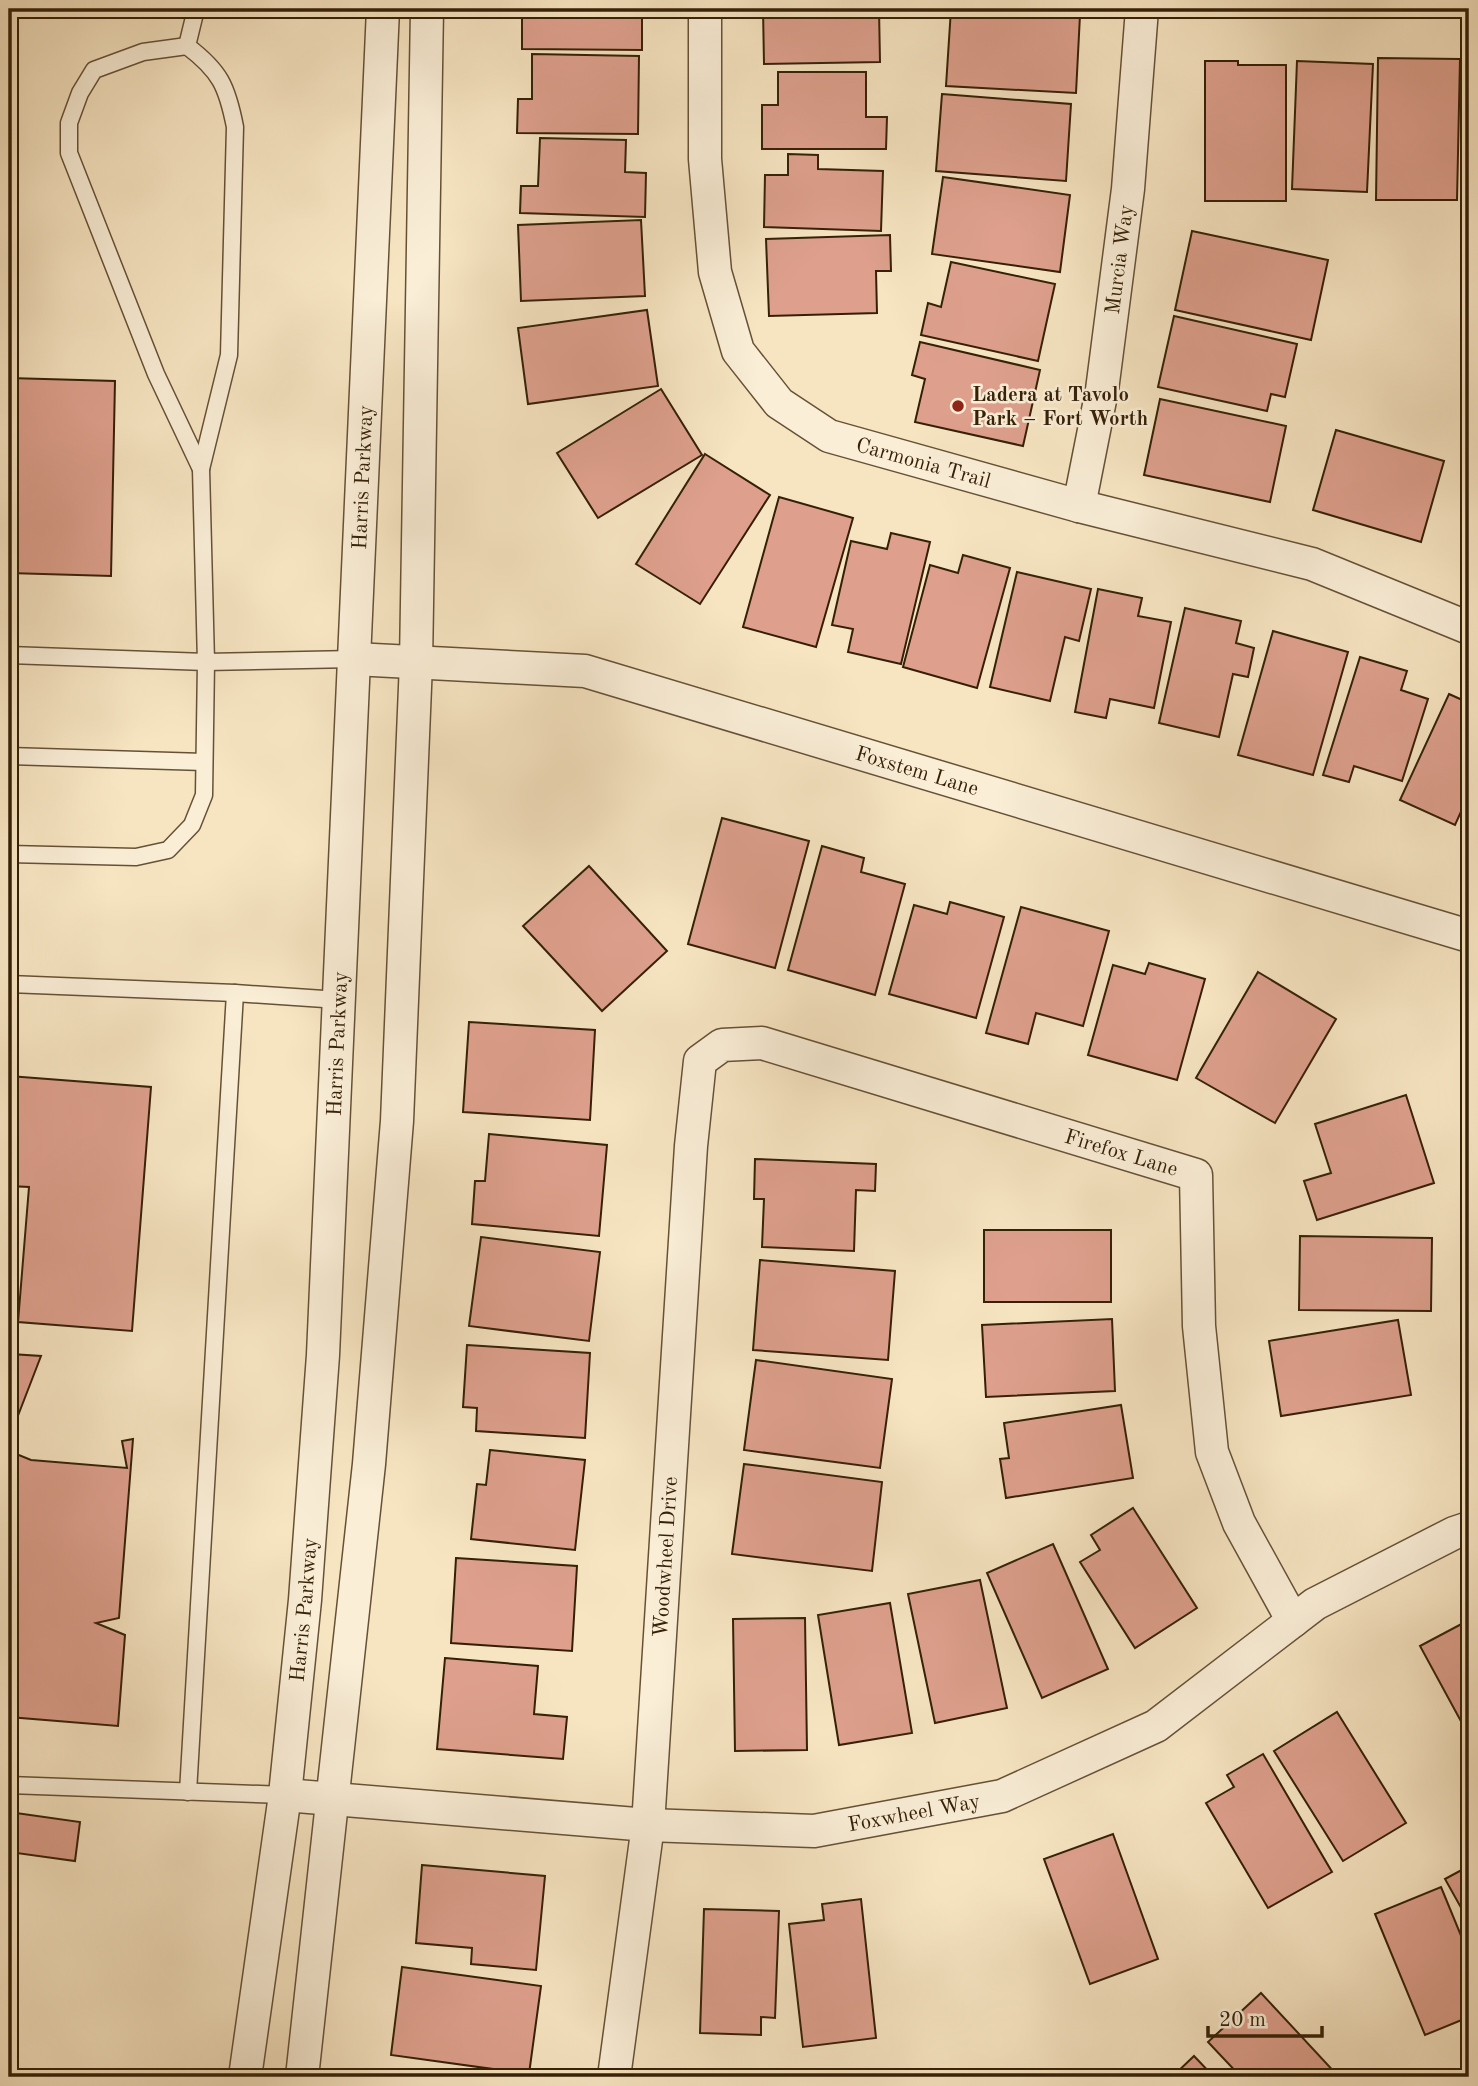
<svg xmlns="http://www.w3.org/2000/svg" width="1478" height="2086" viewBox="0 0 1478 2086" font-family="'Old Standard TT',serif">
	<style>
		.building { fill: #dea08d; stroke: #352007; stroke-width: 2 }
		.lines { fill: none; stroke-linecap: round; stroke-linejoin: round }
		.lane-casing { stroke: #665136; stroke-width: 19 }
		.street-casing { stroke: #665136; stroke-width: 35 }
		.lane { stroke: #faeed7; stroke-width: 16 }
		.street { stroke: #faeed7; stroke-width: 32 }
		.poi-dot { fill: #8f2418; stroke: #faeed7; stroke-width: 2.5 }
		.labels { text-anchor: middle; stroke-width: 5; stroke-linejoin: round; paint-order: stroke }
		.street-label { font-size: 21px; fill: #352007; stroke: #faeed7 }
		.poi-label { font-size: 21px; font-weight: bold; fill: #352007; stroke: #faeed7; text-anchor: start }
	</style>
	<rect width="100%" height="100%" fill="#f7e5c2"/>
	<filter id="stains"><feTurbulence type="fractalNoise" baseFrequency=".00286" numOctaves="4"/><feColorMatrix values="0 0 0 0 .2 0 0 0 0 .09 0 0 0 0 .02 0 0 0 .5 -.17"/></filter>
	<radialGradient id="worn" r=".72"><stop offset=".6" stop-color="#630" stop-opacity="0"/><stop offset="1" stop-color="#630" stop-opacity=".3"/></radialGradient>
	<g class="building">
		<polygon points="522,9 642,9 642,50 522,49"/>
		<polygon points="763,9 879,9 880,62 764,64"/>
		<polygon points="951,9 1080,15 1076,93 946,86"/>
		<polygon points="532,54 639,56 638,134 517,133 518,99 532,99"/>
		<polygon points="1378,58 1460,59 1457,200 1376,200"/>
		<polygon points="1464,59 1469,59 1469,199 1465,199"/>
		<polygon points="1205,61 1238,61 1238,65 1286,65 1286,201 1205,201"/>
		<polygon points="1297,61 1373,64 1367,192 1292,189"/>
		<polygon points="778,72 866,72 866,117 887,117 886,149 762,149 762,105 778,105"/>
		<polygon points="942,94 1071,104 1066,181 936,171"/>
		<polygon points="540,138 626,140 625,172 646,173 645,217 520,213 521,186 538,186"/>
		<polygon points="788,154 818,155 818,169 883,171 881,231 764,227 765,175 788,175"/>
		<polygon points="943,177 1070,195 1060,272 932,254"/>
		<polygon points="641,220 645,296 521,301 518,225"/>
		<polygon points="1192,231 1328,260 1311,340 1175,310"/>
		<polygon points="890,235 891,271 876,271 877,313 769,316 766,239"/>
		<polygon points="951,262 1055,284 1038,361 921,335 928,303 941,307"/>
		<polygon points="647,310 658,386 528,404 518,328"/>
		<polygon points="1174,316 1297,344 1285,397 1271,394 1267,411 1158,387"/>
		<polygon points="920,342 1040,370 1023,446 915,422 925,379 912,375"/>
		<polygon points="9,378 115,381 111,576 9,573"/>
		<polygon points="661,389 702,455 598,518 557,453"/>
		<polygon points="1160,399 1286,426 1270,502 1144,475"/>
		<polygon points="1336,430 1444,461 1421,542 1313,510"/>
		<polygon points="705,454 770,495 700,604 636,564"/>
		<polygon points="779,497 853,518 816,647 743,627"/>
		<polygon points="891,533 930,542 901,664 848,652 853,629 832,625 851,541 887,549"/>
		<polygon points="963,555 1010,568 977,688 903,667 930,565 958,573"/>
		<polygon points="1017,572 1091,589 1079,641 1065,637 1050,701 990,687"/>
		<polygon points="1098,589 1142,598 1138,616 1171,622 1154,708 1110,699 1106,718 1075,712"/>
		<polygon points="1185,608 1241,621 1236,643 1254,648 1248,677 1233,674 1219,737 1159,723"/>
		<polygon points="1273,631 1348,652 1313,775 1238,755"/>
		<polygon points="1360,657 1407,671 1401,690 1428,699 1402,781 1354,766 1349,782 1323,775"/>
		<polygon points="1449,694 1469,703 1469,794 1455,825 1400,800"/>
		<polygon points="722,818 809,841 775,968 688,944"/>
		<polygon points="822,846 864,858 861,872 905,884 875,995 788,970"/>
		<polygon points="589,866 667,951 602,1011 523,926"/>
		<polygon points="950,902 1004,917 976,1018 889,994 914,905 947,914"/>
		<polygon points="1021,907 1109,931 1083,1026 1036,1013 1028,1044 986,1033"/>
		<polygon points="1149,963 1205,979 1177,1080 1088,1055 1113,965 1145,974"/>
		<polygon points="1258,972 1336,1019 1275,1123 1196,1078"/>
		<polygon points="469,1022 595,1030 590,1120 463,1112"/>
		<polygon points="9,1076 151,1087 132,1331 18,1322 29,1187 9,1186"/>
		<polygon points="1406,1095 1434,1183 1317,1220 1304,1181 1331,1173 1315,1124"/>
		<polygon points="489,1134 607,1145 599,1236 472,1224 475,1181 485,1181"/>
		<polygon points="755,1159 876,1164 875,1191 856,1190 854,1251 762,1247 764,1199 754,1199"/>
		<rect x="984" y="1230" width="127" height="72"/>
		<polygon points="1300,1236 1432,1238 1431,1311 1299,1310"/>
		<polygon points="481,1237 600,1252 589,1341 469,1326"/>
		<polygon points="760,1260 895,1271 888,1360 753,1350"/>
		<polygon points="9,1300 15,1301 11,1354 41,1356 9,1439"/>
		<polygon points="1112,1319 1115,1391 986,1397 982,1325"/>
		<polygon points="1398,1320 1411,1395 1281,1416 1269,1341"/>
		<polygon points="467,1345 590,1353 585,1438 476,1431 477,1408 463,1407"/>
		<polygon points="756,1360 892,1379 880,1468 744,1450"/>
		<polygon points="1121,1405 1133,1478 1006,1498 1000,1459 1009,1458 1004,1423"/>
		<polygon points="133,1439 119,1618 96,1623 125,1635 118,1726 9,1717 9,1524 13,1472 9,1473 9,1451 31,1460 127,1468 122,1441"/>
		<polygon points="490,1450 585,1460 575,1550 471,1539 477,1484 486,1485"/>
		<polygon points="744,1464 882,1482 872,1571 732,1554"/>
		<polygon points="1133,1508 1197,1608 1135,1648 1080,1562 1100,1550 1091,1535"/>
		<polygon points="1053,1544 1108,1669 1042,1698 987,1573"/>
		<polygon points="456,1558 577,1566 572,1651 451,1643"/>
		<polygon points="980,1580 1007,1708 935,1723 908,1594"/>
		<polygon points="890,1603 912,1733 839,1745 818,1615"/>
		<polygon points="805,1618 807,1750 735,1751 733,1619"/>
		<polygon points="1469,1620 1469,1736 1420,1646"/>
		<polygon points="445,1658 538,1666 534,1714 567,1717 563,1759 437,1749"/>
		<polygon points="1337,1712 1406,1823 1343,1861 1274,1751"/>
		<polygon points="1263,1754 1332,1872 1268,1908 1206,1803 1234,1787 1227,1775"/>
		<polygon points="9,1812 80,1822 75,1861 9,1852"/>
		<polygon points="1113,1834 1158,1959 1090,1984 1044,1859"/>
		<polygon points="422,1865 545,1876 536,1970 471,1964 472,1948 416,1943"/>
		<polygon points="1469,1866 1469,1922 1445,1879"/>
		<polygon points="1441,1887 1469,1955 1469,2017 1425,2035 1375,1914"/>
		<polygon points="861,1899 876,2038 803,2047 789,1924 824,1920 822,1904"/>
		<polygon points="704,1909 779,1911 775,2018 761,2017 761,2035 700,2033"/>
		<polygon points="402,1967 541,1986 529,2074 391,2055"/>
		<polygon points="1261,1993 1339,2077 1241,2077 1208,2042"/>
		<polygon points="1194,2056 1214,2077 1172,2077"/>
		<polygon points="404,2070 447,2077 402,2077"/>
	</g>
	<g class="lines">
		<defs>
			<g id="lane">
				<path d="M196,9L187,46C220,71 227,86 235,127L229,355L201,469L206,662L354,659"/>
				<polyline points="187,46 143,52 94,70 80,93 69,123 69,153 156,374 201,469"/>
				<polyline points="9,655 206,662 204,795 192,825 168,850 136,857 9,854"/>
				<polyline points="9,756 204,762"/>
				<polyline points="9,984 235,993 339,1000"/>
				<polyline points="9,1785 285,1795"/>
				<polyline points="188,1792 235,993"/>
			</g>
			<g id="street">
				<path id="s1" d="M705,9V159L715,272L738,351L779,403L829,436L1079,506L1312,564L1469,628"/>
				<path id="s2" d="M1079,506L1102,390L1128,189L1142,9"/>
				<path id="s3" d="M354,659L585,671L1469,936"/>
				<path id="s4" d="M285,1795L648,1825L814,1831L1002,1796L1156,1726L1315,1604L1454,1533L1469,1528"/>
				<path id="s5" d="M245,2077L285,1795L305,1600L323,1355L383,9"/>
				<polyline points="302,2077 369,1464 397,1121 416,663 427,9"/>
				<path id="s6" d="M614,2077L648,1825L691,1146L700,1061L722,1045L762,1043L1196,1175L1199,1326L1212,1452L1239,1523L1293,1621"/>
			</g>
		</defs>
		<use href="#lane" class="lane-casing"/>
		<use href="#street" class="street-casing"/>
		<use href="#lane" class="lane"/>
		<use href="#street" class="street"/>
	</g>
	<circle class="poi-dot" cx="958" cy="406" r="7"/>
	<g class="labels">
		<g class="street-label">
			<text dy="7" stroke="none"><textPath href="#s2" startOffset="250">Murcia Way</textPath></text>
			<text dy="7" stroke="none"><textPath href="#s1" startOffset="570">Carmonia Trail</textPath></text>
			<text dy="7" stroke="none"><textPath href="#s5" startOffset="1605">Harris Parkway</textPath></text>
			<text dy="7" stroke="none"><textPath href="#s3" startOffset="578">Foxstem Lane</textPath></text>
			<text dy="7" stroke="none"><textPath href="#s5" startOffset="1038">Harris Parkway</textPath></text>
			<text dy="7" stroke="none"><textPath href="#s6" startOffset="1463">Firefox Lane</textPath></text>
			<text dy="7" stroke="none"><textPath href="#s6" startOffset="523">Woodwheel Drive</textPath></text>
			<text dy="7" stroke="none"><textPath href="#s5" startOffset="471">Harris Parkway</textPath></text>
			<text dy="7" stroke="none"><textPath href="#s4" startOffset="632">Foxwheel Way</textPath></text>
		</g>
		<g class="poi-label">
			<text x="972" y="401">Ladera at Tavolo<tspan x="972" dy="24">Park – Fort Worth</tspan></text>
		</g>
	</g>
	<rect width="1478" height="2086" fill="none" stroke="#f7e5c2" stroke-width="35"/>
	<rect x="10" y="10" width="1457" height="2065" fill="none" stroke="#352007" stroke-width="3.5"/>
	<rect x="18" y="18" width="1443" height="2051" fill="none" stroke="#352007" stroke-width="2"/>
	<path d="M1208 2026v10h114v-10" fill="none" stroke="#352007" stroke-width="3.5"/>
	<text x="1219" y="2026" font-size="21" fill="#352007" stroke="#faeed7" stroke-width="5" paint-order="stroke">20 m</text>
	<rect width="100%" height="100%" filter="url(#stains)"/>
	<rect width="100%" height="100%" fill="url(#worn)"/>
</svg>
